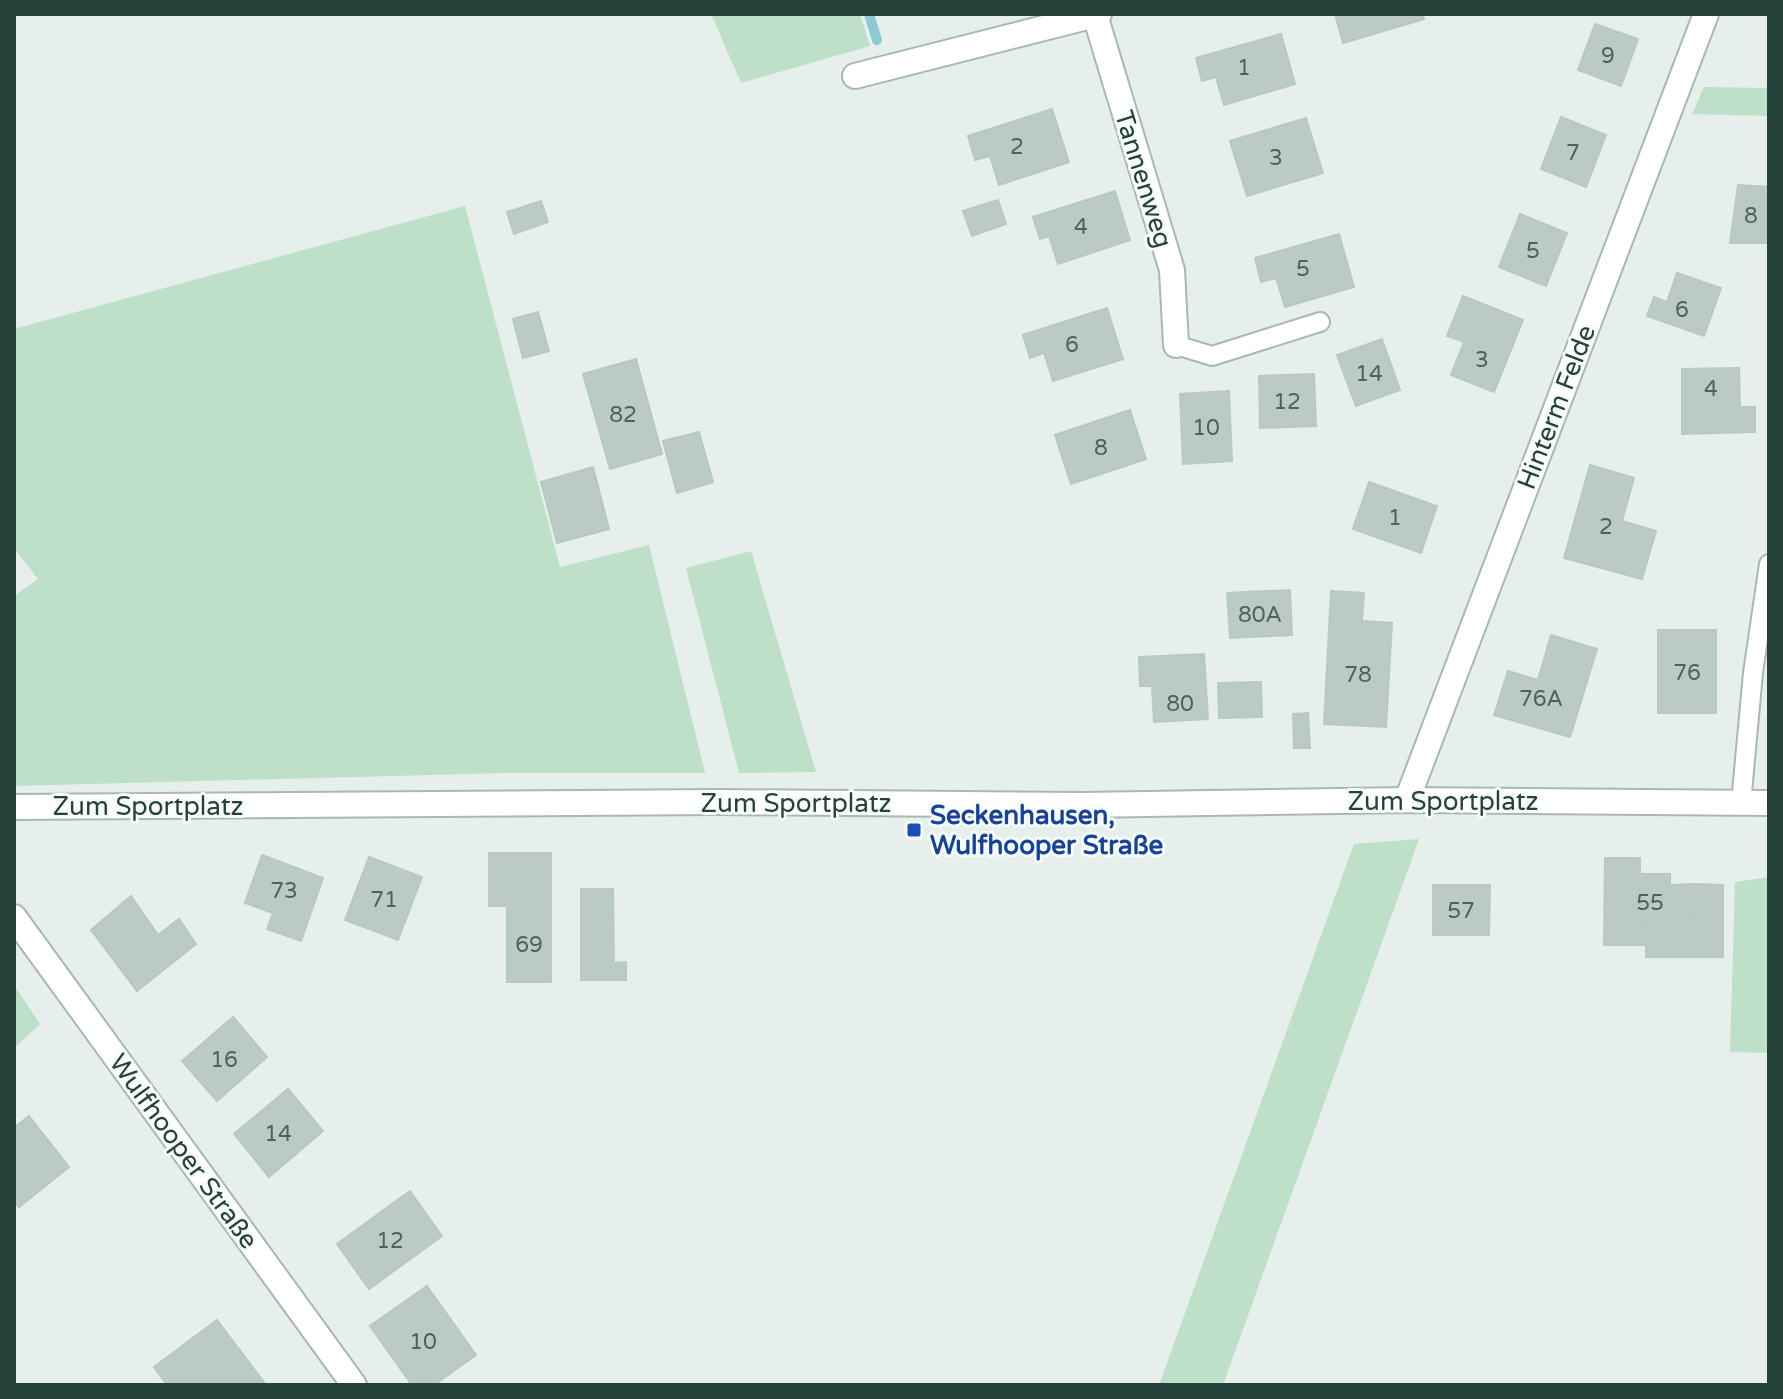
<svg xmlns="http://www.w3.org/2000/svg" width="1783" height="1399" viewBox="0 0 1783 1399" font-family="'Varela Round',sans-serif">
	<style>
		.green { fill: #bfe0c8 }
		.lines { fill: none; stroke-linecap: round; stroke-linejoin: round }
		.stream { stroke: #8ec9d4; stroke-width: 10 }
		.building { fill: #bbcac4; stroke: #b8c9c2; stroke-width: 2 }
		.lane-casing { stroke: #a8b8b2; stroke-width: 22 }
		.street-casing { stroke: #a8b8b2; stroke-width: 28 }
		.lane { stroke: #fff; stroke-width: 18 }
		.street { stroke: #fff; stroke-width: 24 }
		.transit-dot { fill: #1a4fb4; stroke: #f7fbf9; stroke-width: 3 }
		.labels { text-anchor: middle; stroke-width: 6; stroke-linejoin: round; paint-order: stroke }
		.number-label { font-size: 22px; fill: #4a645c }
		.street-label { font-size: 26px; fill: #24423a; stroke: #f7fbf9 }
		.transit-label { font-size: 26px; font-weight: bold; fill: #164399; stroke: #f7fbf9; text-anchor: start }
	</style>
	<rect width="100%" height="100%" fill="#e6efeb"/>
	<g class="green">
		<polygon points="711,14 860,14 870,46 741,83"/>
		<polygon points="1704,87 1769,88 1769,116 1692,114"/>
		<polygon points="465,206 560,567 649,545 705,773 504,773 14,786 14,596 38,579 14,548 14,329"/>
		<polygon points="751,551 816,772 739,773 686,568"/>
		<polygon points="1419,839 1223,1385 1159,1385 1354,844"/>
		<polygon points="1769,877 1769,1053 1730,1052 1735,882"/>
		<polygon points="14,985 40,1024 14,1048"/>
	</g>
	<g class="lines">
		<polyline class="stream" points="869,14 877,40"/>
	</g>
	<g class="building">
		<polygon points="1335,14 1422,14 1424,19 1343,43"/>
		<polygon points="1595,24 1638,39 1621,86 1578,70"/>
		<polygon points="1281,34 1295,84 1224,105 1216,77 1202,81 1196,58"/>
		<polygon points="1052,109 1069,162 999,185 990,156 975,160 968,136"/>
		<polygon points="1561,117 1606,135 1586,187 1541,169"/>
		<polygon points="1306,118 1323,173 1247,196 1230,141"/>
		<polygon points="1738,185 1769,187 1769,243 1730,243"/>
		<polygon points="1115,191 1130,240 1058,264 1049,236 1040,239 1033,217"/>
		<polygon points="998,200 1006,224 972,236 963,211"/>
		<polygon points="541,201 548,222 514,234 507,212"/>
		<polygon points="1520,214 1567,233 1546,286 1499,267"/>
		<polygon points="1339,234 1354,287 1285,307 1276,278 1261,282 1255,258"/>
		<polygon points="1677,273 1721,288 1704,336 1647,316 1654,297 1667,302"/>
		<polygon points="1463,296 1523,320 1494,392 1451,375 1464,342 1447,336"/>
		<polygon points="1107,308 1123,359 1053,381 1044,353 1030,358 1023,335"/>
		<polygon points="538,312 549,351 523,358 513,319"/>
		<polygon points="1382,339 1400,390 1356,406 1337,355"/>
		<polygon points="636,359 662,454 610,469 583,374"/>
		<polygon points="1739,368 1740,407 1755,407 1755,432 1682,434 1682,369"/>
		<polygon points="1314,374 1316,426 1260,428 1259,376"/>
		<polygon points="1229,391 1232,461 1183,464 1180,394"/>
		<polygon points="1130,410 1146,459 1071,484 1055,435"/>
		<polygon points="699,432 713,482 677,493 663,441"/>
		<polygon points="1590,465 1634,478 1622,521 1656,531 1642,579 1564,558"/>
		<polygon points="593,467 609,529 557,543 541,482"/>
		<polygon points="1369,482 1437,506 1421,553 1353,529"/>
		<polygon points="1290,590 1292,635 1230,638 1227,593"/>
		<polygon points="1331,591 1364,593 1362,621 1392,623 1386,727 1324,724"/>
		<rect x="1658" y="630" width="58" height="83"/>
		<polygon points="1551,635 1597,649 1570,737 1494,715 1508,671 1538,680"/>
		<polygon points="1204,654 1208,719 1154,722 1152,686 1140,686 1139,657"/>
		<polygon points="1261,682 1262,717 1219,718 1218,683"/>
		<polygon points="1308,713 1310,748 1294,748 1293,714"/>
		<polygon points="489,853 551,853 551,982 507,982 507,906 489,906"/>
		<polygon points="262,855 323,878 301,941 267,929 273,913 245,903"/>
		<polygon points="369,857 422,877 398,940 345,920"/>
		<polygon points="1605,858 1640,858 1640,874 1670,874 1670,885 1695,884 1695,920 1646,920 1646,945 1604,945"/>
		<polygon points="1695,884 1723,885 1723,920 1695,920"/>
		<polygon points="1433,885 1490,885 1489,935 1433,935"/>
		<polygon points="581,889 613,889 614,963 626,962 626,980 581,980"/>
		<polygon points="131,896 158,935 179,919 196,944 137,991 91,930"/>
		<rect x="1646" y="920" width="77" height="37"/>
		<polygon points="233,1017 267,1057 217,1101 182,1061"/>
		<polygon points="288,1089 323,1131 269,1177 234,1134"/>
		<polygon points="29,1116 69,1167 19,1207 14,1201 14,1128"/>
		<polygon points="410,1191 442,1236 369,1289 337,1244"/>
		<polygon points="427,1286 476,1355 434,1385 412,1385 370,1326"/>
		<polygon points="217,1320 266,1385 167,1385 154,1367"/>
	</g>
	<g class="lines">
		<defs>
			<g id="lane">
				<polyline points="1176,345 1212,356 1320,322"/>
				<polyline points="1741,803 1753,673 1769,564"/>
			</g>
			<g id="street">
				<polyline points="1095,15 1172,270 1176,345"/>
				<polyline points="855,76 1099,14"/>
				<polyline points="1407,800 1706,14"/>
				<polyline points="14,807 718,802 1084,805 1407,800 1769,803"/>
				<polyline points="14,917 354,1385"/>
			</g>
		</defs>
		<use href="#lane" class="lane-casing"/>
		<use href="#street" class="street-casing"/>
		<use href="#lane" class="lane"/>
		<use href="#street" class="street"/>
	</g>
	<rect class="transit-dot" x="906" y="822" width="16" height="16" rx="4"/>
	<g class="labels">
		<g class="number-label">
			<text x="1608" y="63">9</text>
			<text x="1244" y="75">1</text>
			<text x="1017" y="154">2</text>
			<text x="1573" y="160">7</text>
			<text x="1276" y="165">3</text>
			<text x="1751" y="223">8</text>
			<text x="1081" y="234">4</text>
			<text x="1533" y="258">5</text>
			<text x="1303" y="276">5</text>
			<text x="1682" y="317">6</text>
			<text x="1072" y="352">6</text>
			<text x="1482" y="367">3</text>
			<text x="1369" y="381">14</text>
			<text x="1711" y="396">4</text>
			<text x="1287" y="409">12</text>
			<text x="623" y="422">82</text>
			<text x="1206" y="435">10</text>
			<text x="1101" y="455">8</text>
			<text x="1395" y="525">1</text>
			<text x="1606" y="534">2</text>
			<text x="1260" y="622">80A</text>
			<text x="1687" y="680">76</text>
			<text x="1358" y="682">78</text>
			<text x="1541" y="706">76A</text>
			<text x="1180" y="711">80</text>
			<text x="284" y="898">73</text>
			<text x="384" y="907">71</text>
			<text x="1650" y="910">55</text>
			<text x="1461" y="918">57</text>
			<text x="529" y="952">69</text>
			<text x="224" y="1067">16</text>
			<text x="278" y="1141">14</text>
			<text x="390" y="1248">12</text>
			<text x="423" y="1349">10</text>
		</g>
		<g class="street-label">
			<text transform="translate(1144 179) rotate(73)" y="9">Tannenweg</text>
			<text transform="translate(1556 407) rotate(-69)" y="9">Hinterm Felde</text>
			<text x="1443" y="810">Zum Sportplatz</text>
			<text x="796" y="812">Zum Sportplatz</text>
			<text x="148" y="815">Zum Sportplatz</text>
			<text transform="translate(184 1151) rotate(54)" y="9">Wulfhooper Straße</text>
		</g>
		<g class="transit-label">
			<text x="930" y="824">Seckenhausen,<tspan x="930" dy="30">Wulfhooper Straße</tspan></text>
		</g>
	</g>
	<rect width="1783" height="1399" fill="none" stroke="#24423a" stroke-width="32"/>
</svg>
